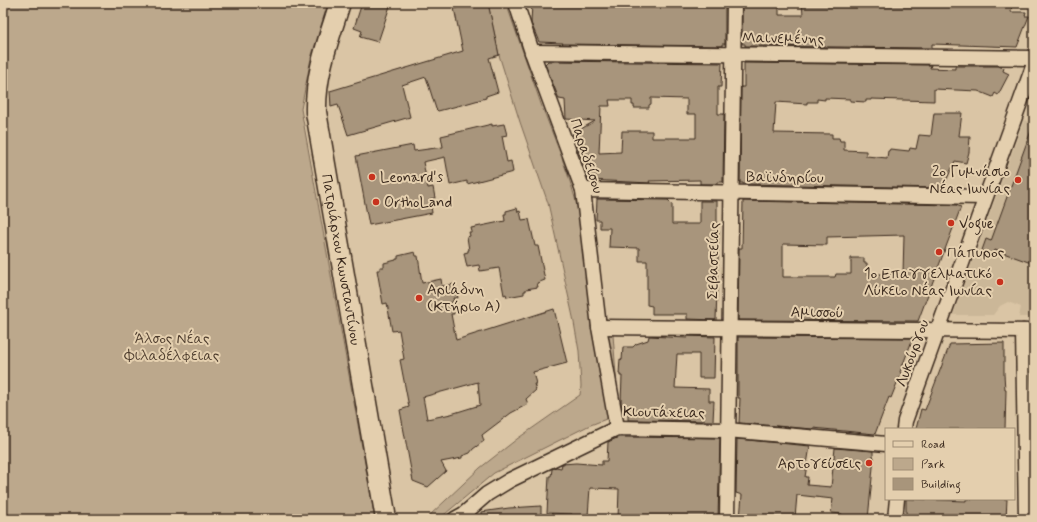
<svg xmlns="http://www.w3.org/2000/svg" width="1037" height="522" viewBox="0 0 1037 522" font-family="Mynerve,sans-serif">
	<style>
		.built { fill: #cbb798 }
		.park { fill: #bca88c; stroke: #7c6955 }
		.building { fill: #a8957b; stroke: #3b2a1e; fill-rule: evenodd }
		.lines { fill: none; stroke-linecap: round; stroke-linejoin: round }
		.street-casing { stroke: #3b2a1e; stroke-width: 17 }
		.secondary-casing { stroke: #3b2a1e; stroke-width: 23 }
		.street { stroke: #e4cfae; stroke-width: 14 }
		.secondary { stroke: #e4cfae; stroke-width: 20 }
		.poi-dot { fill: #c8321e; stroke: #e4cfae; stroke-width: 1.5 }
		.labels { text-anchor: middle; stroke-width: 4; stroke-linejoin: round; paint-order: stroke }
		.street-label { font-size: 15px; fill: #3b2a1e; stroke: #e4cfae }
		.poi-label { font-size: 15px; fill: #3b2a1e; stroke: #e4cfae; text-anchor: start }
		.park-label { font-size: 15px; fill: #4e3d2e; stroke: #e4cfae }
	</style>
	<rect width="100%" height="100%" fill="#dac5a5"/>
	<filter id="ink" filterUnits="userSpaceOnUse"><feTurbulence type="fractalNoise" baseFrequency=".025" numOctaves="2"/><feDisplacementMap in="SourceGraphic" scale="8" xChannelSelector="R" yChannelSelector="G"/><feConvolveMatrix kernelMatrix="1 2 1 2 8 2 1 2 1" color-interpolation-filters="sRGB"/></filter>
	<g filter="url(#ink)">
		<polygon class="built" points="1024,120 1034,123 1034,317 1019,317 1021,307 1008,302 1000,306 993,315 953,315"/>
		<g class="park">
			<polygon points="3,3 328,3 311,58 301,109 375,519 3,519"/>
			<path d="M488,3H506C518,37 529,70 541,104C553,135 566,166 575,198C586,241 589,287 593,331L613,335L619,414L588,426L494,473L439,519H433L429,516L480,468L517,439L580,395L581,386L579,351L573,317L548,203L520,122L499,55Z"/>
		</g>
		<g class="building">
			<polygon points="362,3 391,3 378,42 360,37 362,31 354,28"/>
			<polygon points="456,3 488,3 499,55 489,58 498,92 486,96 486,98 465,104 438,111 436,109 426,77 402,85 410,117 348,135 338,105 331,107 330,91 463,51 454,8 457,8"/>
			<polygon points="532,3 600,3 600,5 633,6 633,3 694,4 694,3 717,3 717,5 725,6 725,44 722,44 722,46 562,44 563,43 539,42 531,23"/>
			<polygon points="742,3 779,3 779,15 803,15 802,3 1012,3 1011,12 1026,12 1025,16 1029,16 1017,47 932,44 932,48 745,46 745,44 742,44"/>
			<path d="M548,61L722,63L721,87H718V114H724L723,182H717V184H700V180L649,181L650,183L589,180L572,134L595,121L566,119L565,100L559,99L545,64ZM651,98L687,99V114H696V138H652V131H622L621,152L599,153L601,106H610L609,100H632V105H634V108H649V105L651,104Z"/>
			<polygon points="744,63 931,65 930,68 955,69 955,66 998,66 1004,68 1003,71 1009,74 998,95 995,93 993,97 978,91 934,89 934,101 871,99 871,100 866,100 866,102 850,101 850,99 825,98 825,100 817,99 817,102 807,102 807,104 776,102 774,133 832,134 832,138 839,138 840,141 844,141 844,150 866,151 866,156 887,158 888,151 889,151 890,149 909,151 910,148 916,149 919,135 931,136 934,113 962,113 959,136 970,136 969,152 966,163 955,161 943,188 743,184 743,183 740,183 741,87 744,87"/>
			<polygon points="492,124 492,126 504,124 507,135 502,136 507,162 511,161 513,172 467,184 467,181 450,185 445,157 423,162 428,188 433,187 435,198 430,199 432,213 369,225 356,156 413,145 414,151 443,147 441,136"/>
			<polygon points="1032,128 1034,128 1034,264 995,250 993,257 981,253 986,239 991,241"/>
			<polygon points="597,199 668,200 672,204 672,224 700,224 700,201 717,201 717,231 719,231 716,320 687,319 687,314 652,314 652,306 647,305 647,261 639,261 639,248 609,247 610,228 600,228 600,220 596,220"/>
			<path d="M743,201L956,205L961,207L918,321L738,320L739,248H742ZM904,235L903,274H867V263H864V258H851V274H836L835,277H783V244L827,245V237Z"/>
			<polygon points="517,208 518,212 520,211 522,220 529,219 535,246 538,246 545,280 537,283 538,287 526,289 526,291 524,291 524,294 507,297 506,294 504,295 499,268 480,271 479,265 467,267 464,253 468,252 468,250 469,250 467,237 470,236 469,232 472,232 471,228 505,221 504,214 506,214 506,211"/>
			<path d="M415,252L416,256H418L422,283L441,279L442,286L455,284L458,298H453L454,301H452L454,314H451L456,340L554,309L567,363L533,372L536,384H534L536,390L526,399L528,404L511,413L482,435L484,441L473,449L470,453L462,456V458L441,462L446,471L428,487L413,481L400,410L409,407L400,360L404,359L399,330L392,331L387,303L383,304L377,270H380V267H384V263L396,260V259H398V256ZM478,382L480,405L451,414L427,419L423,397Z"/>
			<polygon points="649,336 687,338 687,336 715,337 714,378 699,378 699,354 677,354 675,388 709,389 709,401 714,401 713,421 628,420 628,408 622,408 621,403 622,376 620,376 620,374 619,374 620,359 622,360 623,347 633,347 636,344 648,340"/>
			<polygon points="738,337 913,338 900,372 901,373 891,398 889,397 875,434 813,428 813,429 739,423 740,398 738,398"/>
			<polygon points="1004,343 1004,374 1005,390 1006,390 1005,429 916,429 921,409 925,410 950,344"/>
			<polygon points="619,437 720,438 718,519 618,519 619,489 590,488 588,516 572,516 572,514 547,513 549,476 551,476 552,469 556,467 561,468 562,464 576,463 602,465 602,461 607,461 608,442"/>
			<polygon points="737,439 810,446 805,477 808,477 807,485 831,487 835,448 873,451 873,457 874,457 868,519 842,519 842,514 831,513 833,499 797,495 795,518 757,515 757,519 740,519 742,495 736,493"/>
			<polygon points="906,499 966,501 966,499 1007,499 1006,519 906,519"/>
			<polygon points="541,506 541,519 481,519 481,512 509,508"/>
		</g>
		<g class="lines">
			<defs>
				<g id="street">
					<polyline points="516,3 532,52 583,190 599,327 617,428"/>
					<polyline points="532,52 1034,58"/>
					<polyline points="583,190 985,197"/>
					<polyline points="599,327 1034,331"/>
					<polyline points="1023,331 1026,519"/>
					<polyline points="904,429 905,421 1034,64"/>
					<polyline points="455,519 464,514 487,494 510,480 617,428 727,430 886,444"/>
					<polyline points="727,519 734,3"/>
					<polyline points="895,519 897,499"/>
				</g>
				<g id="secondary">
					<path id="s1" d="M340,3C329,39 315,74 316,112L386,519"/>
				</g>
			</defs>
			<use href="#street" class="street-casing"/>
			<use href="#secondary" class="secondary-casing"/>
			<use href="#street" class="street"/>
			<use href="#secondary" class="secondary"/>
		</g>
	</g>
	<g class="poi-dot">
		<circle cx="372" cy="177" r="4"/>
		<circle cx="1018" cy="180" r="4"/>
		<circle cx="376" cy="202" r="4"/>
		<circle cx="951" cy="223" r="4"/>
		<circle cx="939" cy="252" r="4"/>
		<circle cx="1000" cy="282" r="4"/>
		<circle cx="419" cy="298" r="4"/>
		<circle cx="869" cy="463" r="4"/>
	</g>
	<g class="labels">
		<g class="street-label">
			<text transform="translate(783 38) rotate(1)" y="5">Μαινεμένης</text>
			<text transform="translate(587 156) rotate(72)" y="5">Παραδείσου</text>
			<text transform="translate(785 177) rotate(1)" y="5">Βαϊνδηρίου</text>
			<text dy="5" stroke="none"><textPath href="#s1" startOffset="262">Πατριάρχου Κωνσταντίνου</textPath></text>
			<text transform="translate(713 261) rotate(-89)" y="5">Σεβαστείας</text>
			<text transform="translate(817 312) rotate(1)" y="5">Αμισσού</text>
			<text transform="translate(912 353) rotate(-70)" y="5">Λυκούργου</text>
			<text transform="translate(664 412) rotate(1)" y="5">Κιουτάχειας</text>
		</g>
		<g class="poi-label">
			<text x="1010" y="176" text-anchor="end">2ο Γυμνάσιο<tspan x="1010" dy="17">Νέας Ιωνίας</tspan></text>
			<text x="380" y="182">Leonard's</text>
			<text x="384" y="207">OrthoLand</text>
			<text x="959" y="228">Vogue</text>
			<text x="947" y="257">Πάπυρος</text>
			<text x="992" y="278" text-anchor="end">1ο Επαγγελματικό<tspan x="992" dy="17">Λύκειο Νέας Ιωνίας</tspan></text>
			<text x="427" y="294">Αριάδνη<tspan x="427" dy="17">(Κτήριο Α)</tspan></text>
			<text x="861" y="468" text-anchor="end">Αρτογεύσεις</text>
		</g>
		<g class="park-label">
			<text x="172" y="343">Άλσος Νέας<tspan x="172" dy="17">Φιλαδέλφειας</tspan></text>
		</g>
	</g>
	<rect width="1037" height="522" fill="none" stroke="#e4cfae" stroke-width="16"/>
	<rect x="8" y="8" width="1021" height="506" fill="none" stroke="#3b2a1e" stroke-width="1.5" filter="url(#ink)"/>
	<rect x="885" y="428" width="130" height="72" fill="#e4cfae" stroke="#a08d74"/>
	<rect x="893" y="441" width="20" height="6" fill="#e4cfae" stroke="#a08d74"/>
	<text x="921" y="448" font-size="12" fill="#3b2a1e">Road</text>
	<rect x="893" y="458" width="20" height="12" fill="#bca88c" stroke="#a08d74"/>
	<text x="921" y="468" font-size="12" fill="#3b2a1e">Park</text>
	<rect x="893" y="478" width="20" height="12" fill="#a8957b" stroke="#a08d74"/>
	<text x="921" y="488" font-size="12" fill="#3b2a1e">Building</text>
</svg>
